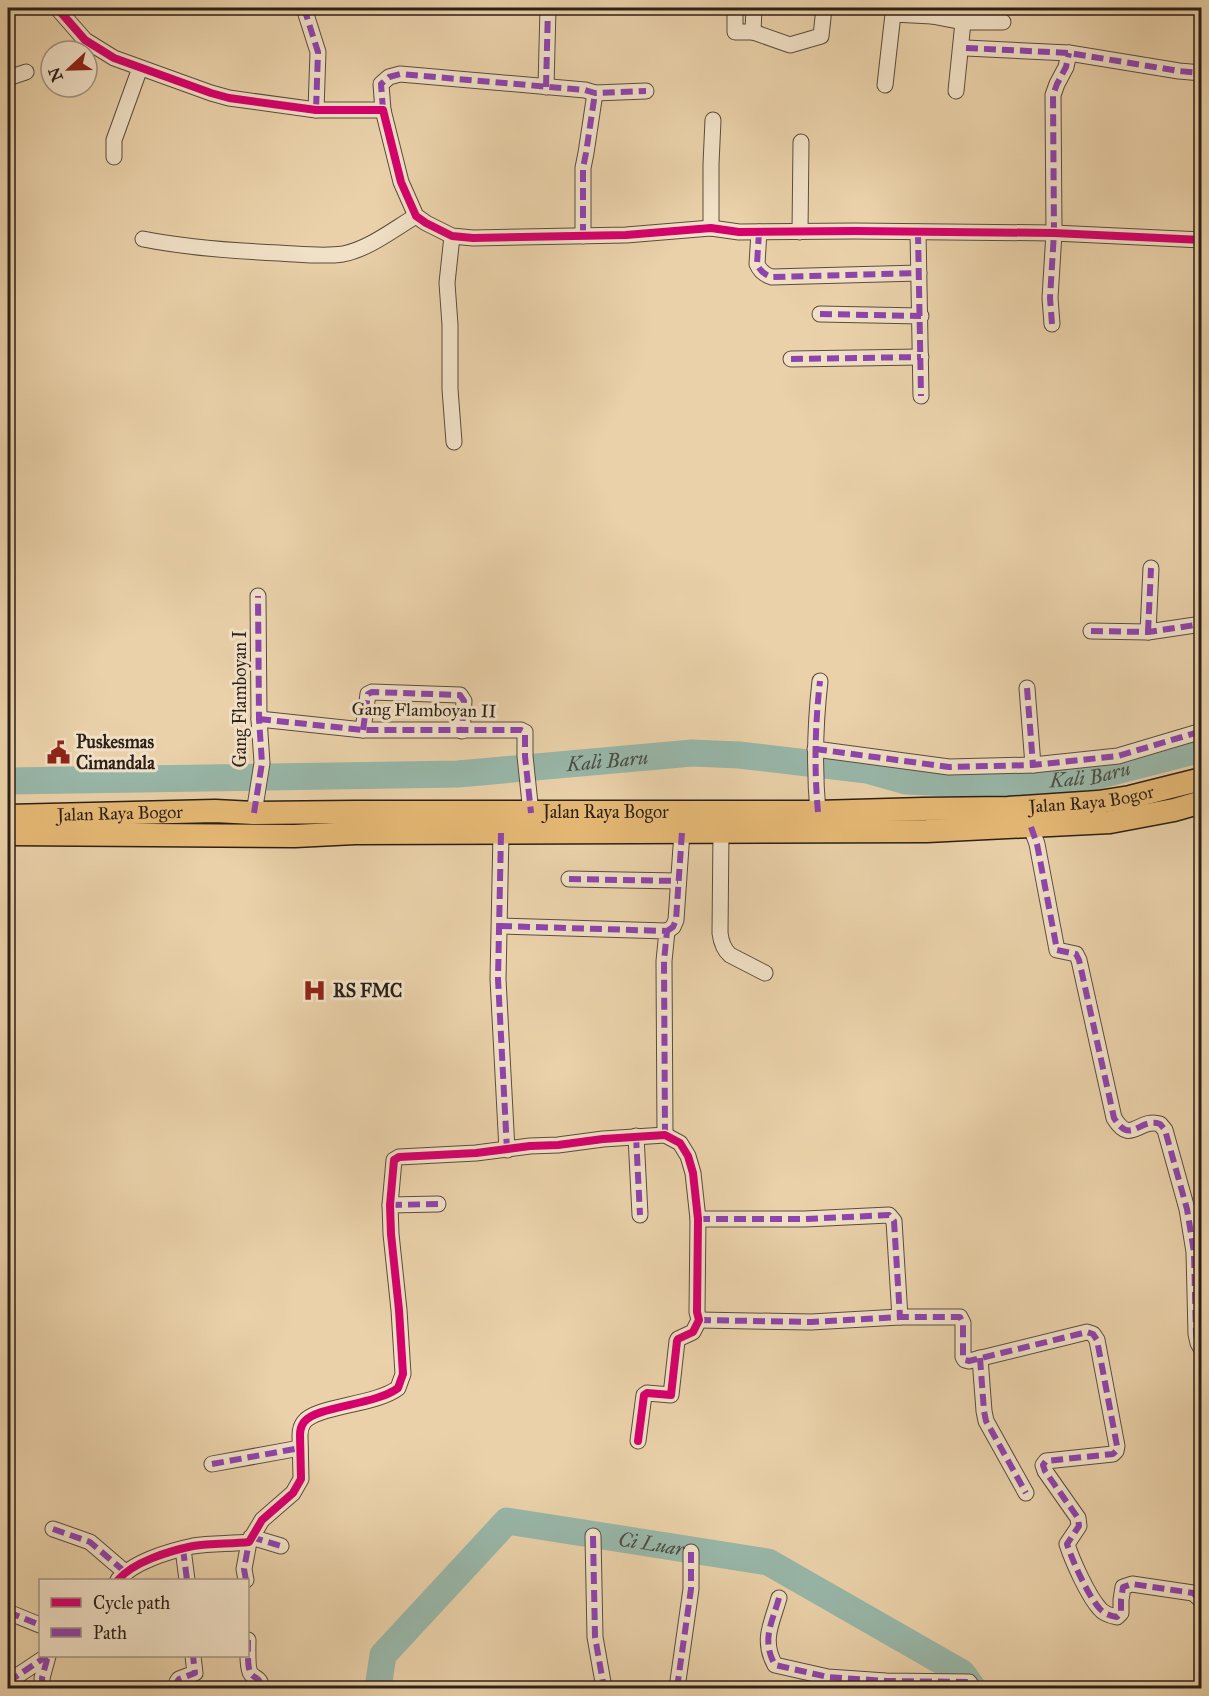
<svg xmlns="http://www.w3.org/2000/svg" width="1209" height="1696" viewBox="0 0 1209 1696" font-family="'IM FELL Great Primer',serif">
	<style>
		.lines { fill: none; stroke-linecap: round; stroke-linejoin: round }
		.river { stroke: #98b7a9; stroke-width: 27 }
		.minor-casing { stroke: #5b4c3c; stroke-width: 17 }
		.highway-casing { stroke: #2b1f17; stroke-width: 25 }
		.minor { stroke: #f1e1c7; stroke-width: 15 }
		.highway { stroke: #e5b874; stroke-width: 22 }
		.quiet { stroke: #8e44ad; stroke-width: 6; stroke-dasharray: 12 6; stroke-linecap: butt }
		.cycleway-casing { stroke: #f1e1c7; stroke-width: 11 }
		.cycleway { stroke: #d6006c; stroke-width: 8 }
		.labels { text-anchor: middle; stroke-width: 6; stroke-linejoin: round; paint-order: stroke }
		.street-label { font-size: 18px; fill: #2b1f17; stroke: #f1e1c7 }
		.poi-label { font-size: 18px; font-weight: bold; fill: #2b1f17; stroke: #f1e1c7; text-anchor: start }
		.water-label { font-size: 20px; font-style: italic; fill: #4c4d43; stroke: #f1e1c7 }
	</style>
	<rect width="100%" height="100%" fill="#ead1a9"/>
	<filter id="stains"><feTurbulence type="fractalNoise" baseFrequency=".00333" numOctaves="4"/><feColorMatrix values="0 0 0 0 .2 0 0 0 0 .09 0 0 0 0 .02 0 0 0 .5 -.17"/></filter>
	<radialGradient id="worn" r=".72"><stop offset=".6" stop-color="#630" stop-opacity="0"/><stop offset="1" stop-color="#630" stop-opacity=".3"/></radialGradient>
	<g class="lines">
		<g class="river">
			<path id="s1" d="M8,781L458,774L692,753L739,755L867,770L906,781L993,785L1093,777L1202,749"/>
			<path id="s2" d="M378,1688L383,1655L507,1521L768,1562L962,1673L973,1688"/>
		</g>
		<defs>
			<g id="minor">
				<polyline points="57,8 85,40 114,58 211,93 229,98 316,110 383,110 401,182 416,216 426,223 452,236 473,238 626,235 711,228 739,232 855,231 1054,233 1202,240"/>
				<polyline points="304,8 318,52 316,110"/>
				<polyline points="735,8 735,32 753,32 754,8"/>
				<polyline points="932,16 963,22 956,91"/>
				<polyline points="963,22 1003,22"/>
				<polyline points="753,32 790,45 821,36 824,8"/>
				<polyline points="966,48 1069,53 1179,71 1202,73"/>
				<polyline points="8,78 26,72"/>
				<polyline points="885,85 893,14 932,16 933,8"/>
				<polyline points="546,87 548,8"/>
				<polyline points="383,110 381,84 389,77 400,74 585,90 595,93 646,91"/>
				<polyline points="114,157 114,140 140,68"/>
				<polyline points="711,228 711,164 713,120"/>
				<path d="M759,232L757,264C760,271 765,275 772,277L919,273"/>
				<polyline points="800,232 801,142"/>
				<polyline points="918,232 921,396"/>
				<polyline points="452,236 447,283 450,325 450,389 454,442"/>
				<polyline points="583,236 583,168 586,153 595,93"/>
				<path d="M143,239C188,248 234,251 279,253C300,254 323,257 343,254C369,249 394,229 416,216"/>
				<polyline points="820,314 921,316"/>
				<polyline points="1052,324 1050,298 1054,233 1053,95 1057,84 1066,67 1069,53"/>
				<polyline points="791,359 921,357"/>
				<polyline points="1091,631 1148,632 1202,624"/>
				<polyline points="1148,632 1151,568"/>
				<polyline points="1027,688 1033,765"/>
				<polyline points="259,719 363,730 521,730 525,732 525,756 531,813"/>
				<polyline points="363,730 368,694 372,692 460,695 464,701 462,731"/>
				<polyline points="815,749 949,767 1033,765 1118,756 1202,731"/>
				<path d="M818,812C814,768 815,725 820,681"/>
				<polyline points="254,813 262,763 259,719 258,596"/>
				<path d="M1031,827L1037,844L1057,950L1076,954L1079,960L1114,1118C1131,1146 1139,1117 1160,1124L1165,1130L1187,1209L1194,1252L1196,1334L1198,1343L1202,1350"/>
				<path d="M721,831L720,933C721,941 723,949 730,955L765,973"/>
				<polyline points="501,833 498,979 507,1150"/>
				<polyline points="569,879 678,881"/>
				<polyline points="500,926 667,931 664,961 665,1135"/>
				<polyline points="667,931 673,927 676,920 682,832"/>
				<polyline points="636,1136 640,1215"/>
				<polyline points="390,1205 438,1204"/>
				<polyline points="698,1219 805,1219 889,1215 894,1221 900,1317"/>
				<path d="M699,1320L811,1322L900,1317H960L963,1323V1357L965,1360L969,1361L1087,1332L1093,1334L1097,1340L1117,1446L1116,1451L1113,1454L1046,1461L1043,1465L1045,1471L1078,1518L1079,1526L1067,1544C1072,1560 1088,1596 1100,1609C1104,1614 1112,1616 1117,1617L1121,1613V1600L1123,1587L1132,1584L1193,1593L1202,1601"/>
				<polyline points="980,1358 984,1411 986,1421 1026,1493"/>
				<polyline points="212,1464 300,1448"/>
				<polyline points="53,1529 90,1542 125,1572"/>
				<polyline points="593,1536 595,1637 604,1688"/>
				<polyline points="251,1537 281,1546"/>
				<polyline points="183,1549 187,1580"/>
				<path d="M118,1580C133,1562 169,1551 193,1546C211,1543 231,1544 249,1542L262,1520L293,1493L301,1479L300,1435C300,1431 301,1426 304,1422C316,1406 376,1405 398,1388L403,1374L399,1310L391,1234L390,1205L394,1160L399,1157L476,1153L530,1146L558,1145L603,1139L665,1135L680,1143L688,1156L693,1173L698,1219L697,1312L699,1320L693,1332L678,1339L677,1341L671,1395L647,1393L644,1395L638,1441"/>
				<polyline points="246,1580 244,1569 249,1542"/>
				<path d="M779,1598C772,1623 761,1640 775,1665L828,1677L886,1681L969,1682L973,1688"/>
				<polyline points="8,1612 40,1625"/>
				<path d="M248,1640C248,1647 247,1669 251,1674C258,1681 259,1676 262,1688"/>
				<polyline points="8,1682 47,1656"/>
				<polyline points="43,1688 42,1678 48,1656"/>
				<polyline points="178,1688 177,1682 179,1679 195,1673 193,1656"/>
				<polyline points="677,1688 691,1589 691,1552"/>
			</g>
			<g id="highway">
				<path id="s3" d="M8,816L215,811L254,813L355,812H818L923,809L1008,808L1098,802L1130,797L1202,779"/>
				<polyline points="8,834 295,836 355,833 927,831 1110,822 1174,810 1202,802"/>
			</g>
		</defs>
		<use href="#minor" class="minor-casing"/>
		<use href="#highway" class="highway-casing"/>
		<use href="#minor" class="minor"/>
		<use href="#highway" class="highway"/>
		<g class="quiet">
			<polyline points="304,8 318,52 316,110"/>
			<polyline points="966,48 1069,53 1179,71 1202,73"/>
			<polyline points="546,87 548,8"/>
			<polyline points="383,110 381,84 389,77 400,74 585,90 595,93 646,91"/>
			<path d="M759,232L757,264C760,271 765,275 772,277L919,273"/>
			<polyline points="918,232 921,396"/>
			<polyline points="583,236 583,168 586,153 595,93"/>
			<polyline points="820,314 921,316"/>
			<polyline points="1052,324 1050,298 1054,233 1053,95 1057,84 1066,67 1069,53"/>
			<polyline points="791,359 921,357"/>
			<polyline points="1091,631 1148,632 1202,624"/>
			<polyline points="1148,632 1151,568"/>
			<polyline points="1027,688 1033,765"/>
			<polyline points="259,719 363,730 521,730 525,732 525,756 531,813"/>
			<polyline points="363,730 368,694 372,692 460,695 464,701 462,731"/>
			<polyline points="815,749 949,767 1033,765 1118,756 1202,731"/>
			<path d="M818,812C814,768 815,725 820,681"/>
			<polyline points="254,813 262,763 259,719 258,596"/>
			<path d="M1031,827L1037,844L1057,950L1076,954L1079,960L1114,1118C1131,1146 1139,1117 1160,1124L1165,1130L1187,1209L1194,1252L1196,1334L1198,1343L1202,1350"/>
			<polyline points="501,833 498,979 507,1150"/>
			<polyline points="569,879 678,881"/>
			<polyline points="500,926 667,931 664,961 665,1135"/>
			<polyline points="667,931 673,927 676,920 682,832"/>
			<polyline points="636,1136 640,1215"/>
			<polyline points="390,1205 438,1204"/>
			<polyline points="698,1219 805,1219 889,1215 894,1221 900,1317"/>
			<path d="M699,1320L811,1322L900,1317H960L963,1323V1357L965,1360L969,1361L1087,1332L1093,1334L1097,1340L1117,1446L1116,1451L1113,1454L1046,1461L1043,1465L1045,1471L1078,1518L1079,1526L1067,1544C1072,1560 1088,1596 1100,1609C1104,1614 1112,1616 1117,1617L1121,1613V1600L1123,1587L1132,1584L1193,1593L1202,1601"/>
			<polyline points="980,1358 984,1411 986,1421 1026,1493"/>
			<polyline points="212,1464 300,1448"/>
			<polyline points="53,1529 90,1542 125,1572"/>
			<polyline points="593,1536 595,1637 604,1688"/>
			<polyline points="251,1537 281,1546"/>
			<polyline points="183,1549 187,1580"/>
			<polyline points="246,1580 244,1569 249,1542"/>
			<path d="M779,1598C772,1623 761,1640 775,1665L828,1677L886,1681L969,1682L973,1688"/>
			<polyline points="8,1612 40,1625"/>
			<path d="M248,1640C248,1647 247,1669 251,1674C258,1681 259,1676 262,1688"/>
			<polyline points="8,1682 47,1656"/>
			<polyline points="43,1688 42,1678 48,1656"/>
			<polyline points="178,1688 177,1682 179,1679 195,1673 193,1656"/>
			<polyline points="677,1688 691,1589 691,1552"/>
		</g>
		<defs>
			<g id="cycleway">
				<polyline points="57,8 85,40 114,58 211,93 229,98 316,110 383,110 401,182 416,216 426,223 452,236 473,238 626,235 711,228 739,232 855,231 1054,233 1202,240"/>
				<path d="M118,1580C133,1562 169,1551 193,1546C211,1543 231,1544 249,1542L262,1520L293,1493L301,1479L300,1435C300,1431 301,1426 304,1422C316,1406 376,1405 398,1388L403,1374L399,1310L391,1234L390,1205L394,1160L399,1157L476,1153L530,1146L558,1145L603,1139L665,1135L680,1143L688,1156L693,1173L698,1219L697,1312L699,1320L693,1332L678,1339L677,1341L671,1395L647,1393L644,1395L638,1441"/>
			</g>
		</defs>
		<use href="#cycleway" class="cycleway-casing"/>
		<use href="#cycleway" class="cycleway"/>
	</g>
	<defs>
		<symbol id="civic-bare" viewBox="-9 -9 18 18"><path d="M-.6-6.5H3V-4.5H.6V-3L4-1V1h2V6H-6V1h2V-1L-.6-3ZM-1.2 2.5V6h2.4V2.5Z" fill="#8f2418" stroke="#f1e1c7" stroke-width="2.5" paint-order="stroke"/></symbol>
		<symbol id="hospital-bare" viewBox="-9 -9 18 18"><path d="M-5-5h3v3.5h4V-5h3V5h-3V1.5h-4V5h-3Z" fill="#8f2418" stroke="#f1e1c7" stroke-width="2.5" paint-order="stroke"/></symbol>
	</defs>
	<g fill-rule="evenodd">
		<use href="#civic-bare" x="42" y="736" width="33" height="33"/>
		<use href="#hospital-bare" x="298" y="974" width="33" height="33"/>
	</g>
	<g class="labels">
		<g class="street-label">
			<text transform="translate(240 699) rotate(-90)" y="6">Gang Flamboyan I</text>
			<text transform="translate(424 710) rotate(1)" y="6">Gang Flamboyan II</text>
			<text dy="6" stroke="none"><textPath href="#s3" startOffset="1084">Jalan Raya Bogor</textPath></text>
			<text dy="6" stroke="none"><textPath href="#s3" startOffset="112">Jalan Raya Bogor</textPath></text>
			<text dy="6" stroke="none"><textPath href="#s3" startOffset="598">Jalan Raya Bogor</textPath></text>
		</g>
		<g class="poi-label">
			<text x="76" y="748">Puskesmas<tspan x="76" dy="21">Cimandala</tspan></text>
			<text x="333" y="997">RS FMC</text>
		</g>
		<g class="water-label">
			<text dy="7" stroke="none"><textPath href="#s1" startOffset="600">Kali Baru</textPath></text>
			<text dy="7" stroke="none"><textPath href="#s1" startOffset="1086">Kali Baru</textPath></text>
			<text dy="7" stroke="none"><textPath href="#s2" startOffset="362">Ci Luar</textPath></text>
		</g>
	</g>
	<rect width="1209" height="1696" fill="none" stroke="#ead1a9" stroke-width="30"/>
	<rect x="9" y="9" width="1191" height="1678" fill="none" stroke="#2b1f17" stroke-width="3"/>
	<rect x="15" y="15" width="1179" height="1666" fill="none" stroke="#2b1f17" stroke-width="1.5"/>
	<rect x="39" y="1579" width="210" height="78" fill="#f1e1c7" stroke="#a29381" stroke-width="1.5"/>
	<rect x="51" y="1598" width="30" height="9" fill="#d6006c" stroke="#a29381" stroke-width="1.5"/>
	<text x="93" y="1609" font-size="18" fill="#2b1f17">Cycle path</text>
	<rect x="51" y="1628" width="30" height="9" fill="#8e44ad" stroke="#a29381" stroke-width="1.5"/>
	<text x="93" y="1639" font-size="18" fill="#2b1f17">Path</text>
	<g transform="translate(69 69) rotate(248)"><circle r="28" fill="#f1e1c7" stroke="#a29381" stroke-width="1.5"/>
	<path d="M0-4.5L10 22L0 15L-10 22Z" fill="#8f2418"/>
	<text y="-9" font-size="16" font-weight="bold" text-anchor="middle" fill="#2b1f17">N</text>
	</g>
	<rect width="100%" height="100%" filter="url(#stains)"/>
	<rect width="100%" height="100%" fill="url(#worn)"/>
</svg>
